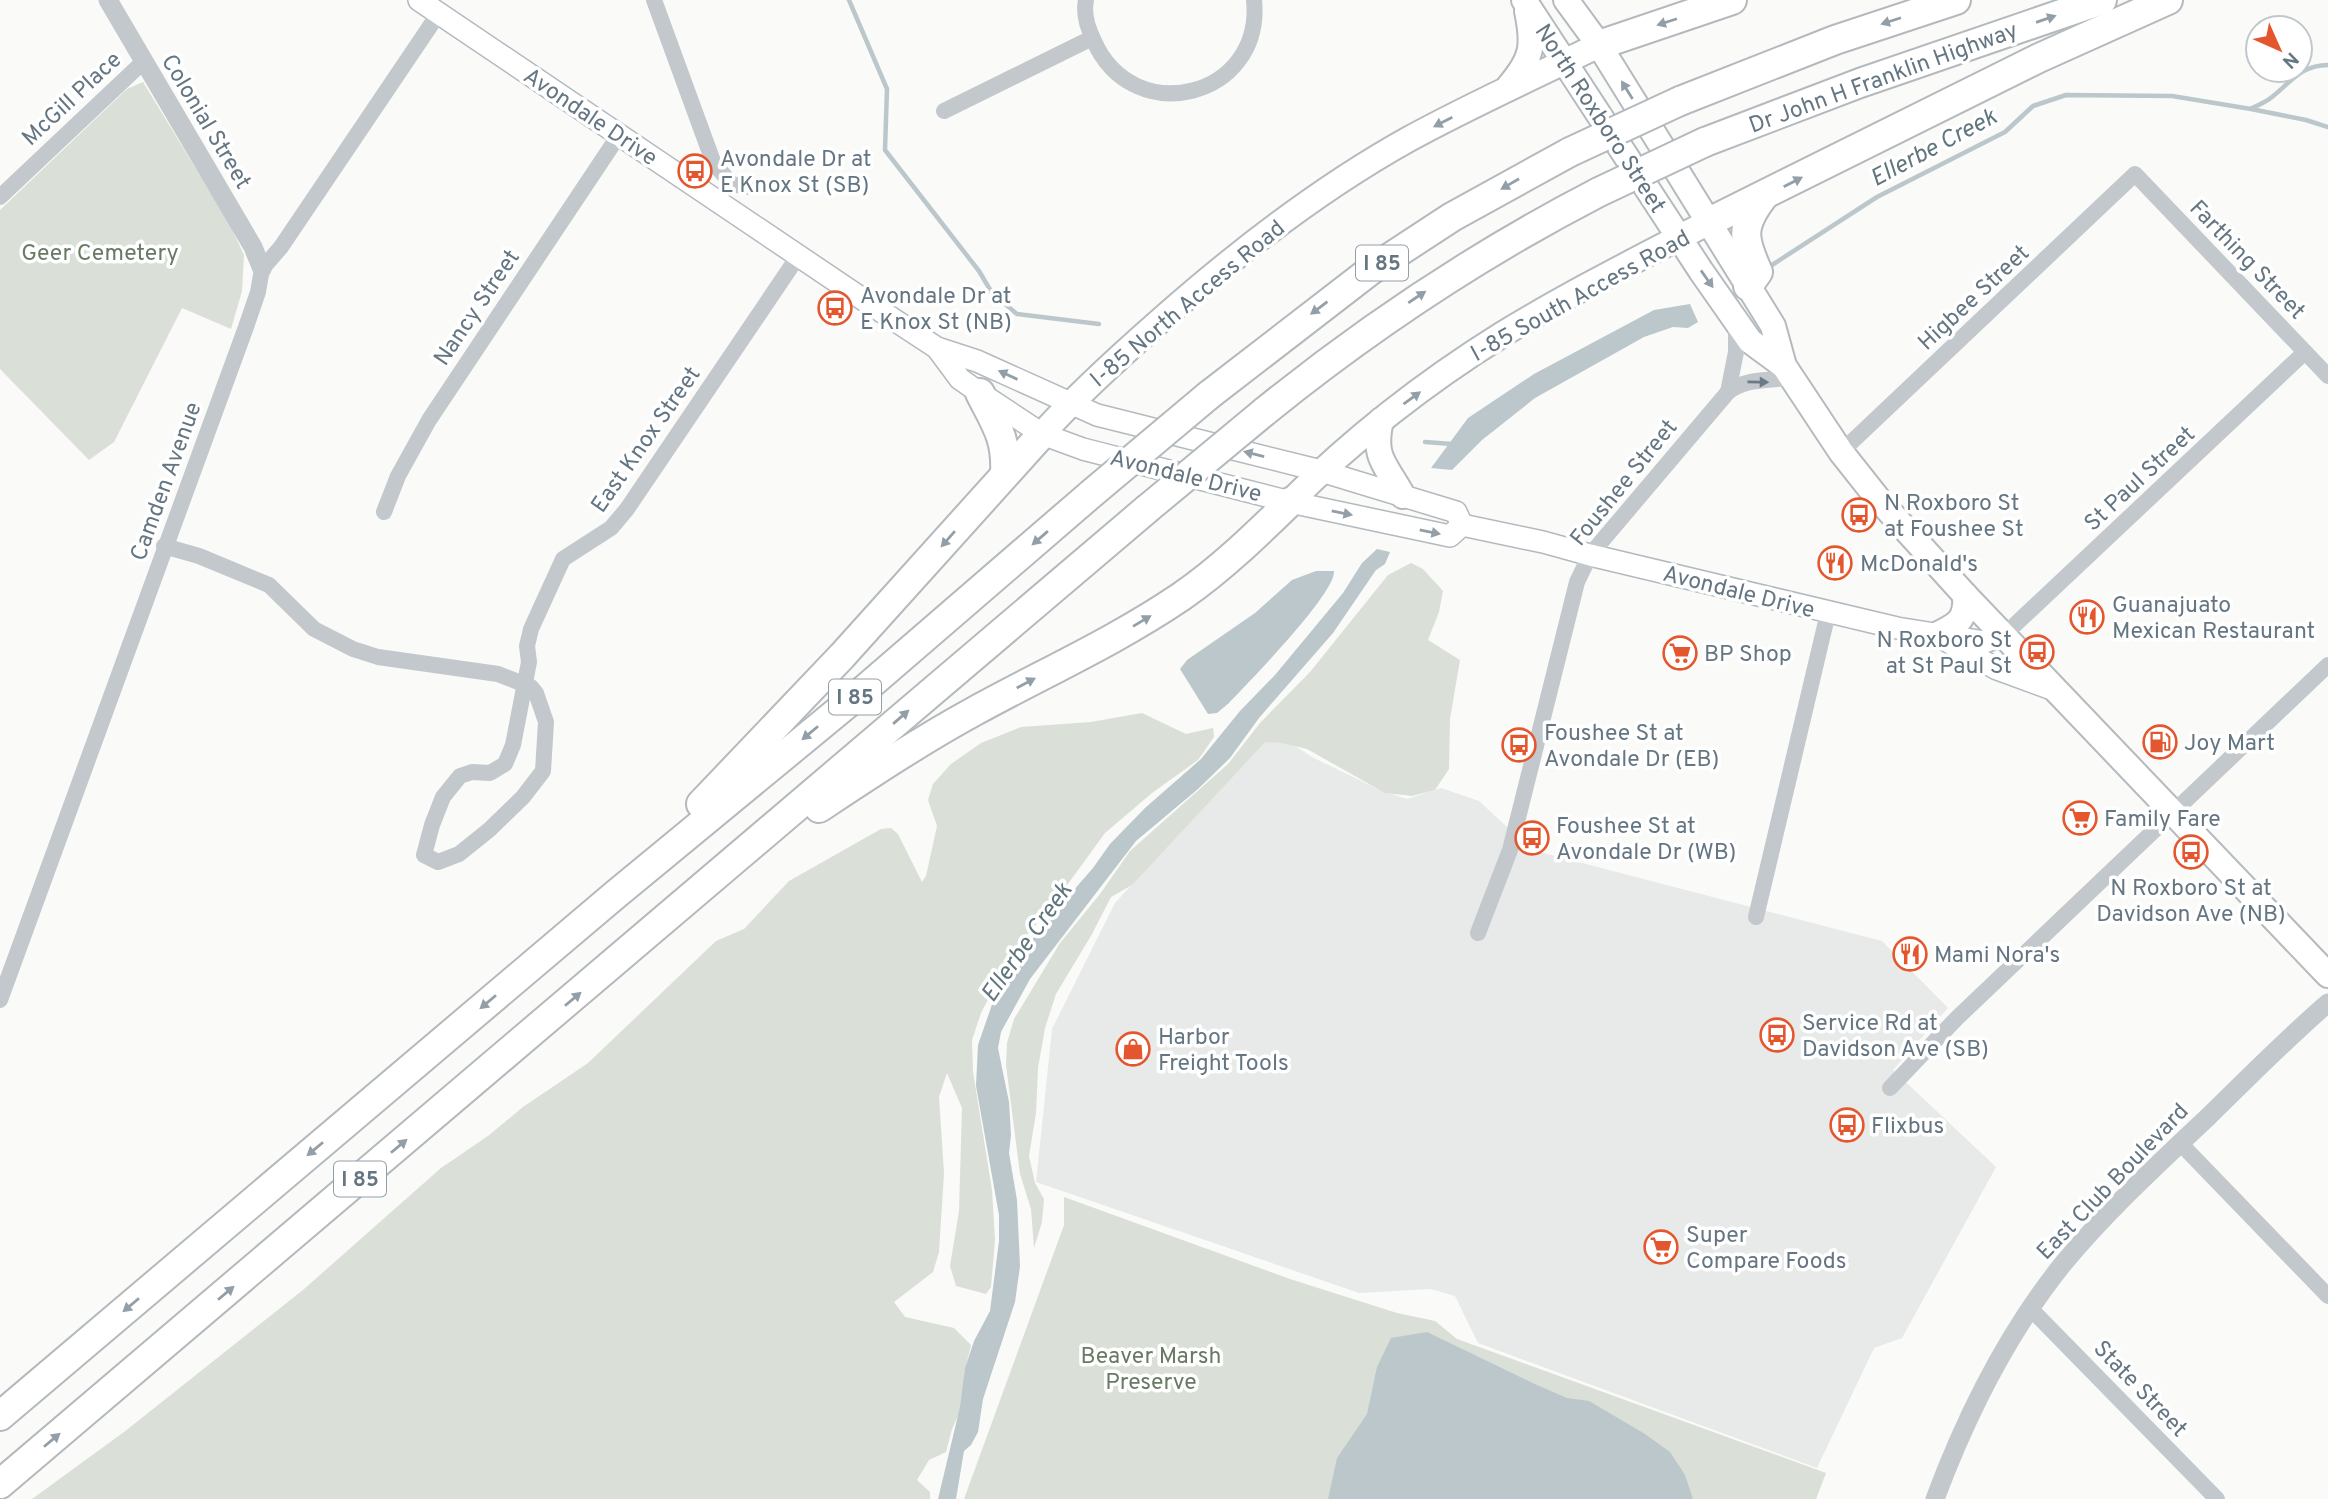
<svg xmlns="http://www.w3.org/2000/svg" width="2328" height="1499" viewBox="0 0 2328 1499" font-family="Overpass,sans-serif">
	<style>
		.built { fill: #e8e9e9 }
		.green { fill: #dadfd7 }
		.water { fill: #bbc7cb }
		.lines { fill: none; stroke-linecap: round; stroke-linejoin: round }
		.stream { stroke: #bbc7cb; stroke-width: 4.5 }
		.secondary-casing { stroke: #b3babf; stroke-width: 24 }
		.primary-casing { stroke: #b5babe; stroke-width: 28 }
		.motorway-casing { stroke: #b4b9bd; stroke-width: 32 }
		.minor { stroke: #c3c8cc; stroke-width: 16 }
		.tertiary { stroke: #c3c8cc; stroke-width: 19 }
		.secondary { stroke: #fff; stroke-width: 21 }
		.primary { stroke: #fff; stroke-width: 24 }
		.motorway { stroke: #fff; stroke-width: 28 }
		.motorway-bridge-casing { stroke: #b4b9bd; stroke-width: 32; stroke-linecap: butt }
		.motorway-bridge { stroke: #fff; stroke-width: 28 }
		.oneway { fill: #939fa8 }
		.oneway2 { fill: #6a7a87 }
		.labels { text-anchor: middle; stroke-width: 7; stroke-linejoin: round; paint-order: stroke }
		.shield { fill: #fff; stroke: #939fa8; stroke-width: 2 }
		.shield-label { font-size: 21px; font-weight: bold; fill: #657683 }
		.street-label { font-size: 23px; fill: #657683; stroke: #fff }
		.poi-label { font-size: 23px; fill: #657683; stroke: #fff; text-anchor: start }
		.park-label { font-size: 23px; fill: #687a64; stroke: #fff }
		.water-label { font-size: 24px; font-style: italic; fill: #60757c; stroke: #fff }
	</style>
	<rect width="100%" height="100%" fill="#fafaf8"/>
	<polygon class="built" points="1272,732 1314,758 1382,791 1407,799 1441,788 1479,801 1532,850 1882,941 1948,1008 1893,1070 1996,1167 1902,1338 1874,1348 1817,1468 1478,1343 1455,1296 1431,1289 1359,1293 1036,1182 1052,1029 1115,903"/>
	<g class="green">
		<polygon points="143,82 229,223 244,255 242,291 231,329 182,308 114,442 89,460 0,369 0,210 127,89"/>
		<polygon points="1411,563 1423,569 1443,591 1439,612 1428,640 1460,660 1450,719 1449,769 1435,790 1412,796 1385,793 1307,749 1282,743 1265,742 1132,885 1111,897 1092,934 1056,994 1045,1028 1038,1068 1036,1113 1029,1156 1035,1183 1044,1199 1042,1222 1034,1248 1031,1209 1020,1174 1006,1065 1007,1043 1014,1019 1060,943 1100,894 1130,851 1228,764 1260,723 1310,672 1388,575"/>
		<polygon points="1142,713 1186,734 1213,728 1214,737 1198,760 1152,793 1105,833 1057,899 1025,938 1000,977 981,1013 972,1040 973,1072 992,1190 995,1240 991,1287 986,1294 956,1286 950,1266 959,1211 962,1108 947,1073 939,1097 944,1173 939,1252 933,1272 894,1302 905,1317 954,1328 971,1345 964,1374 967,1396 952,1429 946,1452 929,1460 917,1480 930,1492 930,1499 32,1499 124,1432 303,1290 441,1168 488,1136 523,1107 588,1063 716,941 744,929 789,881 881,829 891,828 898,834 922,882 926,876 937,826 928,800 933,784 951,764 981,743 1021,727 1091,722"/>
		<polygon points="1064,1197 1290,1279 1397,1313 1435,1321 1457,1339 1826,1473 1816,1499 964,1499 1064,1225"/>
	</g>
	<g class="water">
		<polygon points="1690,304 1698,322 1688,328 1673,327 1644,337 1535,398 1482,440 1452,470 1431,468 1468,418 1534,374 1654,310"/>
		<polygon points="1377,549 1390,552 1385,564 1376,570 1333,633 1259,718 1230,758 1198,789 1136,841 1030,979 1001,1032 998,1048 1009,1102 1011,1135 1009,1153 1017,1200 1020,1266 1015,1302 983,1399 978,1432 971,1445 964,1451 956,1499 938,1499 960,1407 965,1368 974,1341 990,1311 999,1241 999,1215 976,1086 978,1045 996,993 1038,931 1093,868 1110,844 1145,808 1201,759 1240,711 1275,675 1343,593 1362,563"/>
		<path d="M1316,571H1334C1336,593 1249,682 1229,703L1217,713L1208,714L1180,669L1187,660L1255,613L1292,580Z"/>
		<polygon points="1427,1332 1537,1385 1567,1398 1589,1401 1645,1434 1670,1452 1685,1475 1693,1499 1328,1499 1337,1458 1367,1414 1377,1367 1391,1338"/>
	</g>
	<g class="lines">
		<g class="stream">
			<polyline points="849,0 887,89 885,150 979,271 992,293 1017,314 1099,324"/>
			<path d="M2252,108C2259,105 2266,102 2272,97C2291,82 2301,65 2328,65"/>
			<polyline points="1772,265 1877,197 2005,132 2033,106 2066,95 2172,96 2251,109 2306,120 2328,127"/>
			<polyline points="1425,442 1452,444"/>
		</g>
		<defs>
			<g id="secondary">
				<polyline points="419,0 861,298 937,348 977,361 1097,415 1321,471 1456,512 1462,525"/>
				<polyline points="937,348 960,379 980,393 1042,434 1083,449 1290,502 1450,536 1462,525"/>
				<polyline points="1462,525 1543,542 1590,555 1897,628 1985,642 2004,635"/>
				<polyline points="1947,641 1997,669 2057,691"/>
			</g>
			<g id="primary">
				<polyline points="1524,0 1701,271 1750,341 1784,366"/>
				<polyline points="1566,0 1599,45 1773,326 1784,366 1841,452 1879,500 1965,595 2328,975"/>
				<path d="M1509,86C1533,58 1534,45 1527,11"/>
				<path d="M1381,420C1372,459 1386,464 1403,496"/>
				<path d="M1042,434C1079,393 1120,356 1161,320C1238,252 1319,189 1409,139C1471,105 1536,76 1599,45"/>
				<path d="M1290,502C1354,438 1426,382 1503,334C1570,293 1640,258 1709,222"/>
				<path d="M1936,635C1957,625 1967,620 1965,595"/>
			</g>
			<g id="motorway">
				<polyline points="1599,45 1732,0"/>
				<polyline points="1680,101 1835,40 1956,0"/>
				<polyline points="1705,142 1860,83 2102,0"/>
				<polyline points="1709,222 2039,58 2168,0"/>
				<path d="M1748,286L1758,272C1743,239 1740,227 1763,197"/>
				<path d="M980,393C995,423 1007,438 1005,473"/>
				<polyline points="1209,395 1371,270 1452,217 1570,152"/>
				<path d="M1264,412C1369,327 1479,254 1599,192"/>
				<polyline points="701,804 842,656 1042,434"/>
				<path d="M819,808C869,775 920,741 973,712C1042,674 1116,641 1182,596C1221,569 1256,535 1290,502"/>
				<polyline points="0,1416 615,895 865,689 1091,494"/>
				<polyline points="0,1484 1147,509"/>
			</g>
		</defs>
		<use href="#secondary" class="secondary-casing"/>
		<use href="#primary" class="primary-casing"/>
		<use href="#motorway" class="motorway-casing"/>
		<g class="minor">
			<polyline points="654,0 714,164 732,184 746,187"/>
			<path d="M1086,0C1083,14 1088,29 1094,41C1133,130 1264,98 1254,0"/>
			<polyline points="944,111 1092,38"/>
			<polyline points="0,197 143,62"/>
			<polyline points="1728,392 1736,352 1736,322"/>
			<polyline points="1841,452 2135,174 2328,376"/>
			<polyline points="384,512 398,476 429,420 619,135"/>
			<polyline points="164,546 199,556 269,585 314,629 353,649 378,657 498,674 531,687 536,693 546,722 543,771 523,797 489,830 459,854 438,862 424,855 432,825 443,797 460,776 472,772 490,773 505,764 513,745 529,662 527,646 531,629 563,559 611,528 627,509 799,255"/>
			<polyline points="2004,635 2305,352"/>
			<polyline points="1756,917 1828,613"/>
			<path d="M1478,933L1510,850L1577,582L1590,555L1728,392C1748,377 1768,382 1791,377"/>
			<polyline points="0,1000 246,327 258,292 262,269 281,247 439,13"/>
			<polyline points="1890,1088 1957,1018 2328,665"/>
			<polyline points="2180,1143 2328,1296"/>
			<polyline points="2031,1309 2217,1499"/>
		</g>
		<g class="tertiary">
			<polyline points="108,0 253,247 262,269"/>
			<path d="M1935,1499C1966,1416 2007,1334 2062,1265C2106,1212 2158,1164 2208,1117C2247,1079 2286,1039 2328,1003"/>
		</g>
		<use href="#secondary" class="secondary"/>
		<use href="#primary" class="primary"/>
		<use href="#motorway" class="motorway"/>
		<defs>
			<g id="motorway-bridge">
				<polyline points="1570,152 1680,101"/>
				<polyline points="1599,192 1705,142"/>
				<polyline points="1091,494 1209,395"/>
				<polyline points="1147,509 1264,412"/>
			</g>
		</defs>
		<use href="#motorway-bridge" class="motorway-bridge-casing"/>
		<use href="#motorway-bridge" class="motorway-bridge"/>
	</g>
	<defs><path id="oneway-solid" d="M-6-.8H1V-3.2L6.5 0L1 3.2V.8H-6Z" transform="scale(1.75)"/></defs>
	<g class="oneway">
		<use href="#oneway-solid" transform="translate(2046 19) rotate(-19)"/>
		<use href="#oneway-solid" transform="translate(1891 21) rotate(162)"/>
		<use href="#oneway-solid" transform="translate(1667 22) rotate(162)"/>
		<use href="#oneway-solid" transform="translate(1627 90) rotate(-122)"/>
		<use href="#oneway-solid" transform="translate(1443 122) rotate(153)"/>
		<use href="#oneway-solid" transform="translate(1793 182) rotate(-27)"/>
		<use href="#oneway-solid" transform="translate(1510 184) rotate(150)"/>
		<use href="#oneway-solid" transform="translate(1707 279) rotate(55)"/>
		<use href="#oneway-solid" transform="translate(1417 297) rotate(-34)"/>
		<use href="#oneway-solid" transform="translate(1319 308) rotate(143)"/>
		<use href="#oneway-solid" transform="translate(1008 375) rotate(-155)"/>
		<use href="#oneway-solid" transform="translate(1412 398) rotate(-36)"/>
		<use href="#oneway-solid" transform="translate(1254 454) rotate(-166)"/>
		<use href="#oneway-solid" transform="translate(1342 513) rotate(12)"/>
		<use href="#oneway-solid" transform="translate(1430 532) rotate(12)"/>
		<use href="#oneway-solid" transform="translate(1040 538) rotate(139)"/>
		<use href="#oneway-solid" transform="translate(948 539) rotate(131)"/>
		<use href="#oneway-solid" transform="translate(1142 621) rotate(-31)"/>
		<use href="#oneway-solid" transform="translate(1026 683) rotate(-28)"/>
		<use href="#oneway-solid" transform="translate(901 717) rotate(-41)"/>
		<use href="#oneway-solid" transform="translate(810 733) rotate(140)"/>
		<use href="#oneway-solid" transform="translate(573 999) rotate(-40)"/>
		<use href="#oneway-solid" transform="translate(488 1002) rotate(140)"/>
		<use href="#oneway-solid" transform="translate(399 1146) rotate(-40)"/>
		<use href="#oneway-solid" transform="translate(315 1149) rotate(140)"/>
		<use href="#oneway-solid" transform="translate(226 1293) rotate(-40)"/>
		<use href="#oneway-solid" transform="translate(131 1305) rotate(140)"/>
		<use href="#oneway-solid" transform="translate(52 1440) rotate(-40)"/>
	</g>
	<use class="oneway2" href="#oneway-solid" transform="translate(1758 382) rotate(1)"/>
	<defs>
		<symbol id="bus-ring" viewBox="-11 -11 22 22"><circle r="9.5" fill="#fff" stroke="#e4572e" stroke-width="1.5"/><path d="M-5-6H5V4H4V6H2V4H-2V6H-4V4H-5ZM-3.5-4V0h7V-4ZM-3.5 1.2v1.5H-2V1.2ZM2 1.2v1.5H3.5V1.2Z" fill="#e4572e"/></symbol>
		<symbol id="restaurant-ring" viewBox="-11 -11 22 22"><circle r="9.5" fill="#fff" stroke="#e4572e" stroke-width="1.5"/><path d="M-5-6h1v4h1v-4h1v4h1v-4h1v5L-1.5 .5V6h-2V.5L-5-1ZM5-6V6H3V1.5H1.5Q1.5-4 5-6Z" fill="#e4572e"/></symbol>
		<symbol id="supermarket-ring" viewBox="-11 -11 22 22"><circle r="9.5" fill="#fff" stroke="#e4572e" stroke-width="1.5"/><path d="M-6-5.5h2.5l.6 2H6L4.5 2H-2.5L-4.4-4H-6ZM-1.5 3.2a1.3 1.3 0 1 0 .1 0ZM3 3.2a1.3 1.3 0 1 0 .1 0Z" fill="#e4572e"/></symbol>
		<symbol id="fuel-ring" viewBox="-11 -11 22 22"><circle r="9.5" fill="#fff" stroke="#e4572e" stroke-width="1.5"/><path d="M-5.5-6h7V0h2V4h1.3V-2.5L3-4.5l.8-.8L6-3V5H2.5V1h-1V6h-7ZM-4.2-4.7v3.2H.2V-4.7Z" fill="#e4572e"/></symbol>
		<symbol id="shop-ring" viewBox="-11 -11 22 22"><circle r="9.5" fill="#fff" stroke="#e4572e" stroke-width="1.5"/><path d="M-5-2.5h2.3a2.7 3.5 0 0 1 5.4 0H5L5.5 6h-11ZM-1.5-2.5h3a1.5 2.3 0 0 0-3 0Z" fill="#e4572e"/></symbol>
	</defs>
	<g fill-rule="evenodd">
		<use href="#bus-ring" x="676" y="152" width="38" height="38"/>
		<use href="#bus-ring" x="816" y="289" width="38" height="38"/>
		<use href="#bus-ring" x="1840" y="496" width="38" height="38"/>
		<use href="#restaurant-ring" x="1816" y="544" width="38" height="38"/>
		<use href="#restaurant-ring" x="2068" y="598" width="38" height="38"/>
		<use href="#bus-ring" x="2018" y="633" width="38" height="38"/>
		<use href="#supermarket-ring" x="1661" y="634" width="38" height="38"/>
		<use href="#fuel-ring" x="2141" y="723" width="38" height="38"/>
		<use href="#bus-ring" x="1500" y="726" width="38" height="38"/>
		<use href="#supermarket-ring" x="2061" y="799" width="38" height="38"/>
		<use href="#bus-ring" x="1513" y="819" width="38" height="38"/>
		<use href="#bus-ring" x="2172" y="833" width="38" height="38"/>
		<use href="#restaurant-ring" x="1891" y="935" width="38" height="38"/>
		<use href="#bus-ring" x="1758" y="1016" width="38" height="38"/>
		<use href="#shop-ring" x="1114" y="1030" width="38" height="38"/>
		<use href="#bus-ring" x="1828" y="1106" width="38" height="38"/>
		<use href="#supermarket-ring" x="1642" y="1228" width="38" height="38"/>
	</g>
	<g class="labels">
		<g class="shield">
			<rect x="1356" y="245.5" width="52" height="35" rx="5"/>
			<rect x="829" y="679.5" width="52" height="35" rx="5"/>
			<rect x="334" y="1161.5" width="52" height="35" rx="5"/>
		</g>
		<g class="shield-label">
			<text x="1382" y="270">I 85</text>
			<text x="855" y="704">I 85</text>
			<text x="360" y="1186">I 85</text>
		</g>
		<g class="street-label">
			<text transform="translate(1883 77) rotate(-20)" y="8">Dr John H Franklin Highway</text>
			<text transform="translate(71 98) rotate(-43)" y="8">McGill Place</text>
			<text transform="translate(591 116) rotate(34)" y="8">Avondale Drive</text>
			<text transform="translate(1601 118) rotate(57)" y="8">North Roxboro Street</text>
			<text transform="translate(207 121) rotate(59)" y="8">Colonial Street</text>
			<text transform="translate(2248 259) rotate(46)" y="8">Farthing Street</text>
			<text transform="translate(1580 295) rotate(-29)" y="8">I-85 South Access Road</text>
			<text transform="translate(1973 297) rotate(-43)" y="8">Higbee Street</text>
			<text transform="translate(1187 303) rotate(-40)" y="8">I-85 North Access Road</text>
			<text transform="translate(476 307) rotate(-56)" y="8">Nancy Street</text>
			<text transform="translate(645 439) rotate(-55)" y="8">East Knox Street</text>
			<text transform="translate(1186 475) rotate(14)" y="8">Avondale Drive</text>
			<text transform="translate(2139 478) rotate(-43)" y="8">St Paul Street</text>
			<text transform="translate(165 481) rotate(-70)" y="8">Camden Avenue</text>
			<text transform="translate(1623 482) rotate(-51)" y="8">Foushee Street</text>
			<text transform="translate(1739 591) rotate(14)" y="8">Avondale Drive</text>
			<text transform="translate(2112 1181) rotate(-46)" y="8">East Club Boulevard</text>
			<text transform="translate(2141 1388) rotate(46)" y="8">State Street</text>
		</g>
		<g class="poi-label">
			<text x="720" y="166">Avondale Dr at<tspan x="720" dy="26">E Knox St (SB)</tspan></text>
			<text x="860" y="303">Avondale Dr at<tspan x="860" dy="26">E Knox St (NB)</tspan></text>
			<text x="1884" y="510">N Roxboro St<tspan x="1884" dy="26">at Foushee St</tspan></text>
			<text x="1860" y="571">McDonald's</text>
			<text x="2112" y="612">Guanajuato<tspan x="2112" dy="26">Mexican Restaurant</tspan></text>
			<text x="2012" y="647" text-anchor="end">N Roxboro St<tspan x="2012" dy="26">at St Paul St</tspan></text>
			<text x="1704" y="661">BP Shop</text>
			<text x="1544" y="740">Foushee St at<tspan x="1544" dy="26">Avondale Dr (EB)</tspan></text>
			<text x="2184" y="750">Joy Mart</text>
			<text x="2104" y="826">Family Fare</text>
			<text x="1556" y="833">Foushee St at<tspan x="1556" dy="26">Avondale Dr (WB)</tspan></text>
			<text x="2191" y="895" text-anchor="middle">N Roxboro St at<tspan x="2191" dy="26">Davidson Ave (NB)</tspan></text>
			<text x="1934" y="962">Mami Nora's</text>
			<text x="1802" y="1030">Service Rd at<tspan x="1802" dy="26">Davidson Ave (SB)</tspan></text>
			<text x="1158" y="1044">Harbor<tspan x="1158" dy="26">Freight Tools</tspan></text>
			<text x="1871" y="1133">Flixbus</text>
			<text x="1686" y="1242">Super<tspan x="1686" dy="26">Compare Foods</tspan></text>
		</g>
		<g class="park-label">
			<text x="100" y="260">Geer Cemetery</text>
			<text x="1151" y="1363">Beaver Marsh<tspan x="1151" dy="26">Preserve</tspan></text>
		</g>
		<g class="water-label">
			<text transform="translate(1933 147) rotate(-28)" y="8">Ellerbe Creek</text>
			<text transform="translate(1026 942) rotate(-55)" y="8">Ellerbe Creek</text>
		</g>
	</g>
	<g transform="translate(2279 49) rotate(135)"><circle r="33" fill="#ffffff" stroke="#c1c8cd" stroke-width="2"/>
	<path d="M0-5L12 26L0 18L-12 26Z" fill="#e4572e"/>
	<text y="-10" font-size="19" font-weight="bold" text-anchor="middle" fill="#657683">N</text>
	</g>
</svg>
